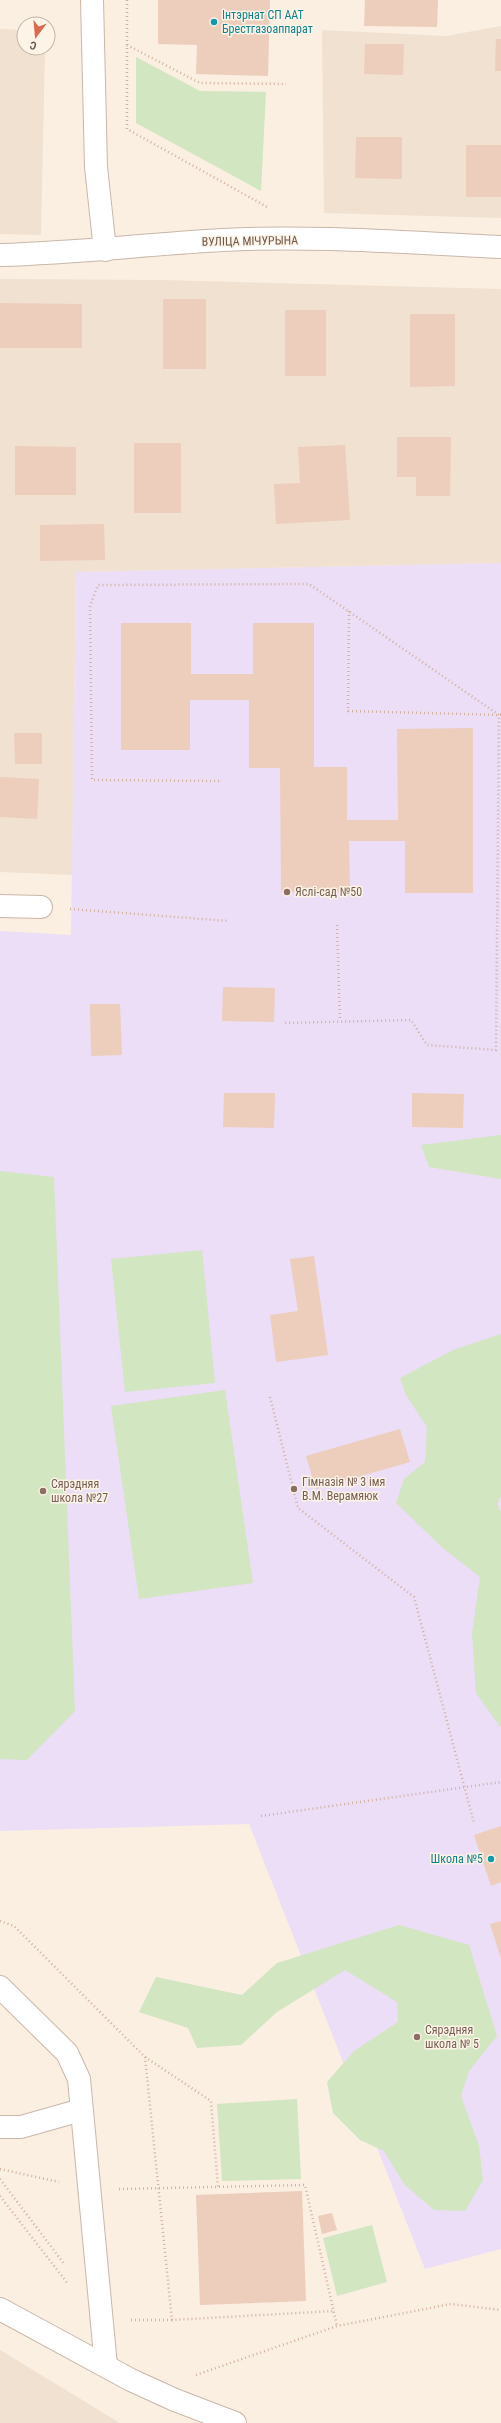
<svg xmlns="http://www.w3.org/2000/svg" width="501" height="2423" viewBox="0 0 501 2423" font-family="'Roboto Condensed',sans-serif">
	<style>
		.residential { fill: #f1e1d0 }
		.education { fill: #ecdef6 }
		.green { fill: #d1e6c1 }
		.building { fill: #edcdbb }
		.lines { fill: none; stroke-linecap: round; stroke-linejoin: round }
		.minor-casing { stroke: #c9b7a9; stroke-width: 24 }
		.path { stroke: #d1b19f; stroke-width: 2.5; stroke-dasharray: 1 3; stroke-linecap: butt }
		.minor { stroke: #fff; stroke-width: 22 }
		.culture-dot { fill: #0f9aa8; stroke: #fdf4e7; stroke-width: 1.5 }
		.education-dot { fill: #8d6e63; stroke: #fdf4e7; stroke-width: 1.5 }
		.labels { text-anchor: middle; stroke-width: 3; stroke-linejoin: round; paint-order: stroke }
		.culture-label { font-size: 12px; fill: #0d838f; stroke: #fdf4e7; text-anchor: start }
		.street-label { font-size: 12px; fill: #6f564a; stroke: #fdf4e7 }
		.education-label { font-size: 12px; fill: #785e54; stroke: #fdf4e7; text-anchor: start }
	</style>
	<rect width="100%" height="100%" fill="#faefe1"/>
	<g class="residential">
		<polygon points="501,26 501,218 324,213 322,30 446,36"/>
		<polygon points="0,29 24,30 24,48 45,48 41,235 0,234"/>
		<polygon points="0,279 160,280 501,289 501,563 76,572 72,875 0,872"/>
		<polygon points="0,2350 120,2423 0,2423"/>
	</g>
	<polygon class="education" points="501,563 501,2249 425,2269 249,1824 0,1831 0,931 71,935 76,572"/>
	<g class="green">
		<polygon points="136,57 200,91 266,92 261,191 136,123"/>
		<polygon points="501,1135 501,1179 429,1167 421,1145"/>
		<polygon points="0,1171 54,1177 75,1711 27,1760 0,1759"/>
		<polygon points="202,1250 215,1383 125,1392 111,1259"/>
		<polygon points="501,1334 501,1496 497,1504 501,1512 501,1728 476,1693 472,1633 480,1577 444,1549 396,1503 404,1479 425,1462 427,1427 406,1395 400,1378 453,1350"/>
		<polygon points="225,1390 253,1583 139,1599 111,1406"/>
		<polygon points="399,1925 469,1945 497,2036 469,2071 461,2096 479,2146 483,2180 465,2211 434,2210 404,2184 384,2151 360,2140 333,2113 327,2082 354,2051 398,2022 397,2002 345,1970 277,2012 241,2045 197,2048 188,2028 139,2012 156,1977 242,1995 277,1963"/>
		<polygon points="297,2099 301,2179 222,2181 217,2104"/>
		<polygon points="372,2225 387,2282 337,2296 323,2238"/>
	</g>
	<g class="building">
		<polygon points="158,0 270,0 268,76 196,74 197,45 158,44"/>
		<polygon points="365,0 438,0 437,27 364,26"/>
		<polygon points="496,39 501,39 501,71 495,71"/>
		<polygon points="365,44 404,44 403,75 364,74"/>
		<polygon points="356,137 402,137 402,179 355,178"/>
		<rect x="466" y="145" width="35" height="52"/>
		<rect x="163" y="299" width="43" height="70"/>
		<polygon points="0,303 82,304 82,348 0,348"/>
		<rect x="285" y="310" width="41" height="66"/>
		<polygon points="410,314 455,314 455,386 410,387"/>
		<polygon points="397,437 451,437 450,496 416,496 416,477 397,477"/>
		<rect x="134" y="443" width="47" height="70"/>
		<polygon points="345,445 350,520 276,524 274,484 300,483 298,447"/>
		<polygon points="15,446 76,447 76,495 15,495"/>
		<polygon points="104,524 105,560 40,561 40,525"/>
		<polygon points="121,623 191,623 191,674 253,674 253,623 314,623 314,767 347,767 347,820 398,820 397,729 473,728 473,893 405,893 405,841 349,841 350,892 281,892 280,768 249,768 249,700 190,700 190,750 121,750"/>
		<polygon points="14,733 42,733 42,764 15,764"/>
		<polygon points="0,777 39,779 37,819 0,817"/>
		<polygon points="223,987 275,988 274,1022 222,1021"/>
		<polygon points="90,1004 120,1004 122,1055 91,1056"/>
		<polygon points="224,1093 275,1093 274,1128 223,1127"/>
		<polygon points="412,1093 464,1094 463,1128 412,1127"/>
		<polygon points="314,1256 328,1355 276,1362 270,1315 298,1311 290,1259"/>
		<polygon points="400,1429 410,1462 316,1489 306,1456"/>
		<polygon points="501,1826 501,1882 491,1886 474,1835"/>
		<polygon points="501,1921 501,1959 490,1924"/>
		<polygon points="302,2191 306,2301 200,2305 196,2195"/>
		<polygon points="332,2213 337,2230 322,2234 318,2216"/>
	</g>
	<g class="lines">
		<defs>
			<g id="minor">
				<polyline points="92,0 96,167 105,250"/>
				<path d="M0,255C75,253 149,244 223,240C315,235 409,243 501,247"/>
				<polyline points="0,906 41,907"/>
				<polyline points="0,1987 67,2053 79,2079 106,2366"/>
				<polyline points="0,2127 21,2127 81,2110"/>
				<polyline points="0,2309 131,2380 175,2400 235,2423"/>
			</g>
		</defs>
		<use href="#minor" class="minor-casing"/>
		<g class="path">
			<polyline points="127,0 127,129 269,208"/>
			<polyline points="127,45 200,83 286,84"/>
			<polyline points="349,611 348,711 501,715"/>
			<polyline points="219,781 92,780 90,606 98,585 309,584 499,715 496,1050 427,1045 411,1020 284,1023"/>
			<polyline points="70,909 229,921"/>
			<polyline points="337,925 340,1021"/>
			<polyline points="270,1397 298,1508 414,1597 474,1823"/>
			<polyline points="261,1816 501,1782"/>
			<polyline points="0,1921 14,1926 145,2057 172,2320 334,2311"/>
			<polyline points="145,2057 211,2101 218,2187"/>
			<polyline points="0,2169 59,2182"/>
			<polyline points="0,2179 65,2265"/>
			<polyline points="119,2189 305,2185 337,2326"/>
			<polyline points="0,2196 68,2284"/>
			<polyline points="131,2320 172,2320"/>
			<polyline points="196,2375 337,2326 451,2304 501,2310"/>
		</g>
		<use href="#minor" class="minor"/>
	</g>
	<g class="culture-dot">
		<circle cx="214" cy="22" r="4"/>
		<circle cx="491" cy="1859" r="4"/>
	</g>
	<g class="education-dot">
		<circle cx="287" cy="892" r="4"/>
		<circle cx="294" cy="1489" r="4"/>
		<circle cx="43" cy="1491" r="4"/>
		<circle cx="417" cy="2037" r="4"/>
	</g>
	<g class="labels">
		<g class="culture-label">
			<text x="222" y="19">Інтэрнат СП ААТ<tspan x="222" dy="14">Брестгазоаппарат</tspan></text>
			<text x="483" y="1863" text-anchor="end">Школа №5</text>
		</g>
		<g class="street-label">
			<text transform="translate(250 241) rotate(-1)" y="4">ВУЛІЦА МІЧУРЫНА</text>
		</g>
		<g class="education-label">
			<text x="295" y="896">Яслі-сад №50</text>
			<text x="302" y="1486">Гімназія № 3 імя<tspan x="302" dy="14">В.М. Верамяюк</tspan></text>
			<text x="51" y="1488">Сярэдняя<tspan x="51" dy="14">школа №27</tspan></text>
			<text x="425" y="2034">Сярэдняя<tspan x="425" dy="14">школа № 5</tspan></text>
		</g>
	</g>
	<g transform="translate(36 36) rotate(196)"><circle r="19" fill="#fdf4e7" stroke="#c4b5a8"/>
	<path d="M0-3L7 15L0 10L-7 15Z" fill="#db6a4f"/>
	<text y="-6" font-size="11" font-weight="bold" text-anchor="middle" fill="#6f564a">С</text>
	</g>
</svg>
